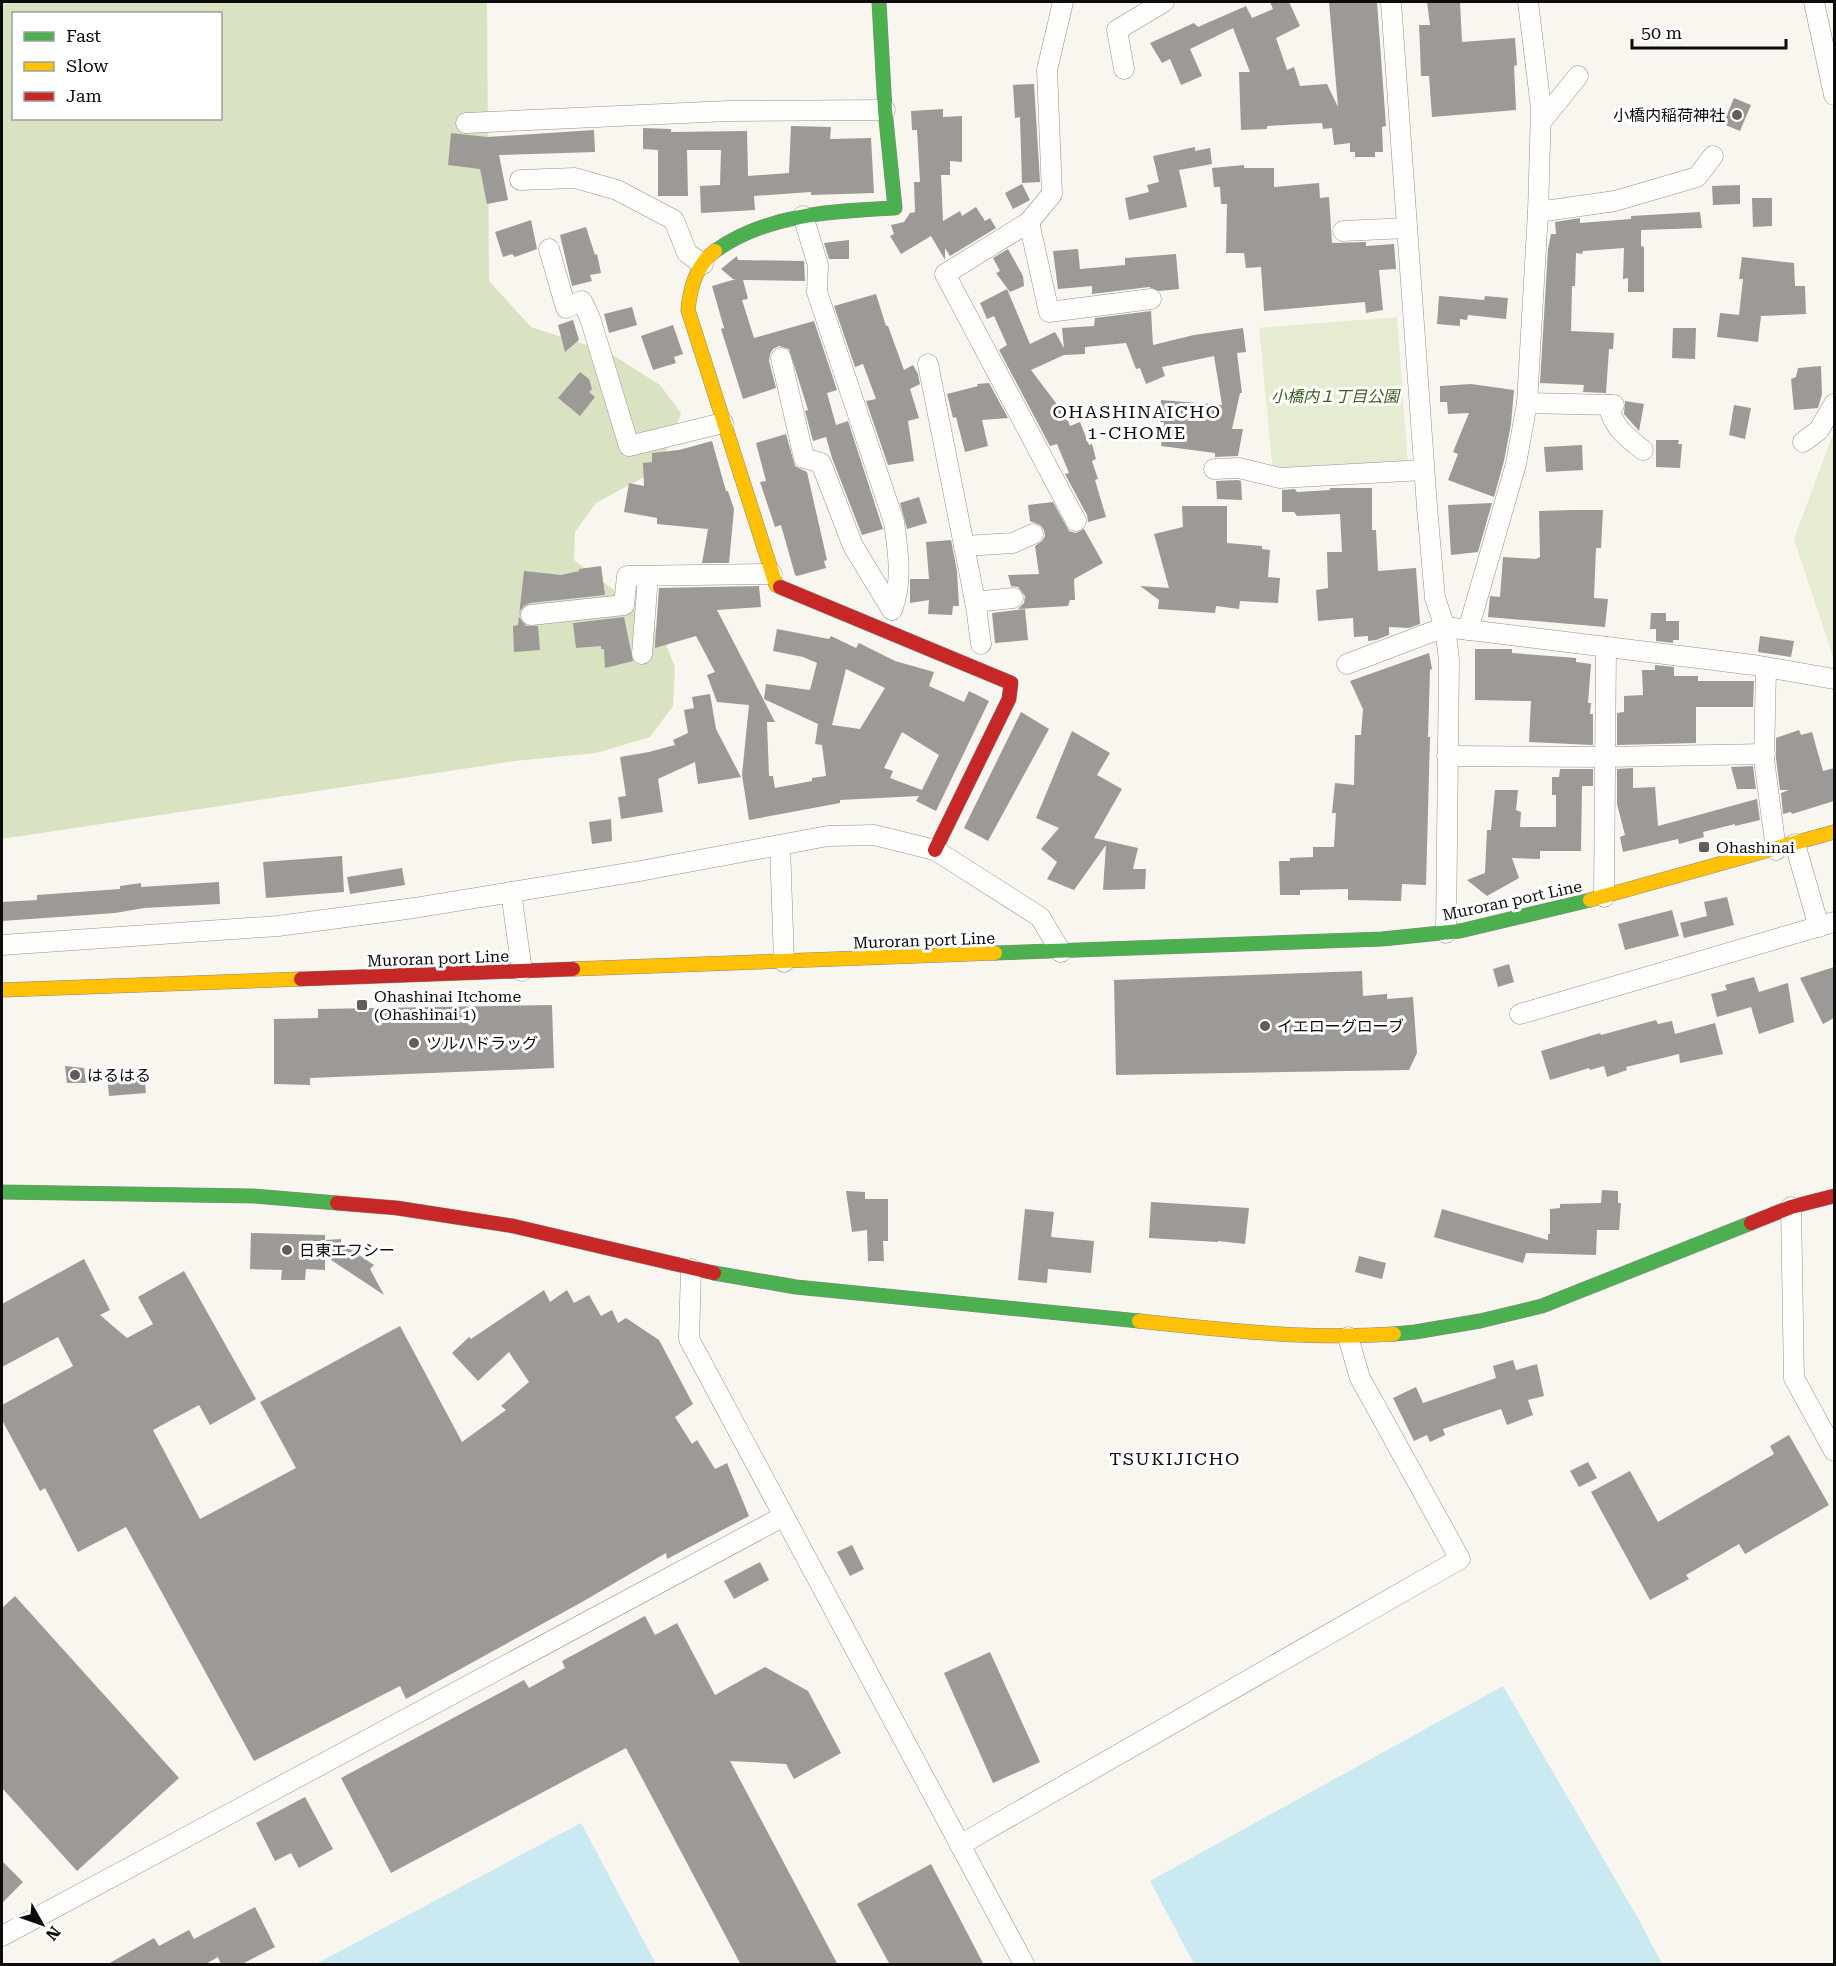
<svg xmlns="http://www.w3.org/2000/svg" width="1836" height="1966" viewBox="0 0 1836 1966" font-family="'Roboto Serif','Noto Sans JP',serif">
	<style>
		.green { fill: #e6ecd2 }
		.forest { fill: #d9e3c1; fill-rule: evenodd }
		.water { fill: #cae9f0 }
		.building { fill: #9c9996; fill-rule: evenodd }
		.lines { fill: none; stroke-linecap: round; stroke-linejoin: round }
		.street-casing { stroke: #93918f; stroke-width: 21 }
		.fast-casing { stroke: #898885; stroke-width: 15 }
		.slow-casing { stroke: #898885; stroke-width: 15 }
		.jam-casing { stroke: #898885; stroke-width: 15 }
		.street { stroke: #fefefd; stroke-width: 20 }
		.fast { stroke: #4caf50; stroke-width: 14 }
		.slow { stroke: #ffc107; stroke-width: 14 }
		.jam { stroke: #c62828; stroke-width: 14 }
		.poi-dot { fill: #5f5e5c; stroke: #fff; stroke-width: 2 }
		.labels { text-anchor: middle; stroke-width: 6; stroke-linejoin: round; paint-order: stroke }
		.poi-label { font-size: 16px; fill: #0c0c0c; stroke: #fff; text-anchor: start }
		.park-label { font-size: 16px; font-style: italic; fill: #395d23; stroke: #fff }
		.street-label { font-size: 16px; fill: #0c0c0c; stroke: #fff }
		.neighbourhood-label { font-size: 18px; letter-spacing: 1.5px; fill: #0c0c0c; stroke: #fff }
	</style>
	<rect width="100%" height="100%" fill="#f9f6f0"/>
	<g class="green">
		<polygon points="1397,317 1408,464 1273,472 1259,328"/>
		<polygon points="1834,431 1834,660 1794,539"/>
	</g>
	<path class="forest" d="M2,2H487L489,281L531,327L608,352L660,385L681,413L670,444L655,471L596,503L575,532L574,560L627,600L662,635L675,667L673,706L650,737L596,753L515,761L2,839ZM14,14H220V118H14Z"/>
	<g class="water">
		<polygon points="1503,1686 1639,1920 1662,1964 1194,1964 1150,1881"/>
		<polygon points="581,1823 656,1964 316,1964"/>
	</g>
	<g class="building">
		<polygon points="1270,2 1289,2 1300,26 1276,38 1287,70 1294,67 1300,86 1327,84 1338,107 1329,2 1377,2 1386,126 1382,127 1383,152 1375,152 1375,157 1355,157 1355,152 1350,152 1350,143 1334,145 1332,128 1323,129 1322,123 1267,126 1267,129 1241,130 1239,72 1250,72 1233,28 1190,49 1202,76 1181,85 1170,59 1162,63 1150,43 1194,23 1198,27 1246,6 1252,18 1273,9"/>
		<polygon points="1427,2 1460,2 1462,42 1515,38 1517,65 1514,66 1516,110 1432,117 1429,76 1421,76 1420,47 1419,25 1430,25"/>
		<polygon points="1034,84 1040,182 1022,183 1020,117 1015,118 1013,85"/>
		<polygon points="1734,98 1751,105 1740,131 1723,124"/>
		<polygon points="943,109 943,117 962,116 962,162 950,161 950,175 941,175 943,221 960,211 962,216 976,207 985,221 990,218 996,228 950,256 945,248 945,260 931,236 901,254 890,236 894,234 891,225 904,222 910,213 915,212 914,182 920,182 917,130 912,130 911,111"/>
		<polygon points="791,126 831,127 830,139 871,138 874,193 811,195 811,192 754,196 755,210 701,213 700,186 720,185 721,150 687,150 688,196 658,196 658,150 643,149 643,128 671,129 671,132 747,131 748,176 789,173"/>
		<polygon points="594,130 595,152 499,155 508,200 487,204 480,169 448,165 451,133 487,137"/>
		<polygon points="1195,147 1195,151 1210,148 1212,164 1179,170 1187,207 1129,220 1125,198 1149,192 1147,185 1159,182 1153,156"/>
		<polygon points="1244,165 1244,168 1274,168 1274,187 1319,183 1320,198 1329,197 1332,243 1366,242 1366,246 1394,244 1396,269 1379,270 1383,310 1366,313 1365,302 1264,311 1261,267 1246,268 1244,253 1226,253 1227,204 1221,204 1220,187 1214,187 1212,168"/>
		<polygon points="1022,184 1030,200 1013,209 1005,193"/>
		<polygon points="1740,185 1740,204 1713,205 1712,186"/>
		<polygon points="1752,198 1772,198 1772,226 1753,227"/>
		<polygon points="1700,212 1702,228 1641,230 1641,246 1644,247 1644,292 1628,292 1628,278 1623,279 1624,248 1583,251 1582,254 1576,253 1575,286 1572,286 1571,331 1614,333 1613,349 1609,349 1606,393 1583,392 1584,385 1540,383 1548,249 1551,234 1556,234 1555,222 1580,218 1580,223 1631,219 1631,216"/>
		<polygon points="531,220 537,249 515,257 512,254 503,257 495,232"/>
		<polygon points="586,227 595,255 597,254 601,273 590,275 592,281 572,286 560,235"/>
		<polygon points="849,240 849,259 829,259 824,243"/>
		<polygon points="1008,249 1023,276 1024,286 1010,292 996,273 1000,271 993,258"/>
		<polygon points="1078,249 1080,269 1125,265 1125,258 1176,254 1179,289 1159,291 1149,287 1092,294 1092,286 1058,289 1053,251"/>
		<polygon points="737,256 738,260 804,261 805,281 743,280 748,299 742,300 754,338 814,321 837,390 827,393 836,425 848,421 883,529 862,535 832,458 826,437 813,441 805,411 808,410 789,349 779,346 773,349 770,354 769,361 776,388 743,399 721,329 724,328 712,286 736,279 733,279 721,269"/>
		<polygon points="1742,257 1794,263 1795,286 1805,286 1806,314 1761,316 1758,342 1717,337 1720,313 1739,315 1743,279 1739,279"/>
		<polygon points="1007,289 1030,344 1055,332 1064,348 1062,328 1094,326 1095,318 1151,311 1153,345 1194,335 1243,328 1246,352 1237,353 1242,393 1240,393 1232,429 1243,429 1238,456 1215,457 1215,453 1161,446 1164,422 1160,422 1161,400 1222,405 1214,356 1162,367 1165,376 1146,384 1140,368 1136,369 1126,343 1085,347 1085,354 1064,355 1031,370 1059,407 1062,406 1070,426 1080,422 1089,445 1092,444 1096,459 1092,461 1098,479 1095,480 1106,517 1088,522 1087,515 1065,474 1069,473 1057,444 1050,446 999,350 1007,345 994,316 987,319 980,303"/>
		<polygon points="876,294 886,326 888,326 904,370 913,365 918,374 920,384 910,389 919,418 908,421 914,461 888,465 866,401 876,399 863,364 855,367 834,306"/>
		<polygon points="1439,296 1484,300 1485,296 1508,298 1506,319 1468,315 1467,320 1460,319 1460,326 1437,324"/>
		<polygon points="632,307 637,325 609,333 604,314"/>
		<polygon points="573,320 579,340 565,352 558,325"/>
		<polygon points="673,325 683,354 674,357 676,363 653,370 641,336"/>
		<polygon points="1673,328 1696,328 1695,359 1672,358"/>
		<polygon points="1821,366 1822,394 1818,408 1794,410 1791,379 1796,377 1798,368"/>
		<polygon points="580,372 589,379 592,389 589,392 595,397 580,416 558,398"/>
		<polygon points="989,383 1008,418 982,420 988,446 965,452 956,417 953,418 947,394 978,386 977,384"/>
		<polygon points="1471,384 1514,390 1511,424 1504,461 1494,497 1448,480 1458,454 1453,452 1469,413 1448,414 1447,402 1440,402 1440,386"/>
		<polygon points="1625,401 1644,404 1639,431 1624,414"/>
		<polygon points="1734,405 1751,408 1745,439 1729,435"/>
		<polygon points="786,434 795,466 807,472 827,560 824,561 826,568 797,576 795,575 781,525 775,527 760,482 766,481 756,443"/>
		<polygon points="1656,440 1679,440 1678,444 1682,444 1680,468 1656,467"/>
		<polygon points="712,441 726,491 728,491 734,509 729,563 702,563 708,529 657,524 657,518 624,512 629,483 644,486 643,463 652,462 652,453 679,450"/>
		<polygon points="1582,445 1583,470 1546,472 1544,447"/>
		<polygon points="1238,480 1241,481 1242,500 1217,499 1216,481"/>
		<polygon points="1330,488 1372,488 1372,530 1376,530 1378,571 1416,568 1420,624 1409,628 1389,627 1389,635 1376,640 1368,641 1368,636 1354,637 1353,618 1318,621 1316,590 1328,588 1327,552 1342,552 1340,514 1297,516 1294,512 1282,512 1282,490 1295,489 1297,492 1330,490"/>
		<polygon points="919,497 927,523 907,529 900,503"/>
		<polygon points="1053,502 1069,531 1076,533 1084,529 1103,563 1074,579 1075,600 1070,600 1068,606 1018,609 1024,603 1025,596 1018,587 1011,586 1008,575 1039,574 1035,546 1042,541 1045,536 1044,530 1040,525 1030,521 1028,505"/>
		<polygon points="1492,503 1478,552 1451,555 1448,505"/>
		<polygon points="1182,506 1227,506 1227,543 1262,546 1262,549 1270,550 1268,577 1280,578 1278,603 1240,601 1239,609 1216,606 1215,613 1158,609 1159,600 1140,586 1169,588 1154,534 1183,527"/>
		<polygon points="1573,510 1603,510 1601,548 1596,548 1594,598 1608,599 1605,627 1488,617 1490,596 1500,597 1503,557 1536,559 1540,557 1539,511"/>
		<polygon points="951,540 957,571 959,606 953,606 952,615 928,614 929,600 910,603 910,579 929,579 926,542"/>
		<polygon points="601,566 605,595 530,603 524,606 520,611 519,617 526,626 538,626 540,650 514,652 513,626 518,625 524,571 561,575 579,571 579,569"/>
		<path d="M759,586L761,607L717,610L775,722H767L769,776H773L775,788L812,781V778L826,776L822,745L815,744L818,724L764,699L766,684L810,690L817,663L803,657L773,651L777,629L829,639L831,636L856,648L859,643L895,661L934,672L929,686L964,702L969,691L989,701L936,811L916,801L919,796L840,800V803L749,820L742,775L749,705L717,702L707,675L715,672L696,636L655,648V645L659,588ZM846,669L885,688L860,729L832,725ZM902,732L939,755L922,790L890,778L893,771L884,768Z"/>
		<polygon points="1025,609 1028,640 995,643 992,613"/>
		<polygon points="1651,613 1666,613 1666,621 1679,621 1679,640 1673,640 1673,643 1656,641 1656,629 1650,629"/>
		<polygon points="624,617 633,661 605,668 604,649 601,649 601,646 576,648 573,623"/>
		<polygon points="1760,636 1794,641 1791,657 1758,652"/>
		<polygon points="1475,649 1512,649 1512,653 1576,658 1576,662 1591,664 1588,703 1591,703 1590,714 1593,714 1593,745 1529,742 1531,701 1475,700"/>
		<polygon points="1429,653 1432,669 1430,670 1428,737 1430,737 1426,885 1402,884 1401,901 1348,900 1348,889 1300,890 1300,895 1280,895 1279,861 1290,861 1290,858 1313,857 1313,847 1334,847 1336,813 1332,813 1335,783 1354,785 1355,735 1361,735 1363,709 1350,681"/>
		<polygon points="1655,665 1674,667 1674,676 1698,676 1698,681 1754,681 1753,707 1696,707 1696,743 1617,745 1617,713 1624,712 1624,696 1643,695 1642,670 1655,670"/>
		<polygon points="710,694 716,729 741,777 698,784 695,762 658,779 663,812 621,819 618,797 626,796 620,757 649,752 675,745 673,740 688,733 684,710 694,708 692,697"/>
		<polygon points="1021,712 1049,729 988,841 964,828"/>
		<polygon points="1799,730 1801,735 1812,732 1823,771 1834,768 1834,801 1792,814 1791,812 1783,814 1781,793 1789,790 1780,790 1776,758 1776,738"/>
		<polygon points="1072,731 1110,753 1097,775 1122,789 1094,838 1138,848 1133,869 1146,869 1145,889 1103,890 1106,845 1074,890 1047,879 1057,862 1041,849 1059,828 1036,818"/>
		<polygon points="1753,766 1756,789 1737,789 1731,767"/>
		<polygon points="1633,768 1633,788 1655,787 1658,826 1757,799 1760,820 1735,826 1735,824 1703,832 1704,837 1679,844 1678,839 1623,852 1620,837 1625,835 1617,804 1617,769"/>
		<polygon points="1560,769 1593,769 1593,786 1582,786 1581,851 1540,851 1540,859 1512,858 1519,878 1487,896 1467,880 1485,873 1487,830 1491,830 1495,790 1518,790 1516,810 1521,812 1520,827 1556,827 1556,795 1552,795 1552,777 1559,777"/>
		<polygon points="611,819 612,841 592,844 589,822"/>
		<polygon points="342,856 344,892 266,898 263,862"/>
		<polygon points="402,868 405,885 350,894 347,877"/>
		<polygon points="219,882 220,904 144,908 115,913 2,921 2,902 37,900 37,895 120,889 120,886 141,883 141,887"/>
		<polygon points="1727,897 1734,925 1684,938 1680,923 1707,916 1704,902"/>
		<polygon points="1672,910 1679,936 1625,950 1618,924"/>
		<polygon points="1509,964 1514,982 1498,987 1493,969"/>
		<polygon points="1834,967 1834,1018 1823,1024 1800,978"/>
		<polygon points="1362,971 1363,996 1387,994 1387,999 1413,997 1417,1053 1409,1070 1116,1075 1114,980"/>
		<polygon points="1754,977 1759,992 1788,983 1794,1022 1759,1034 1751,1007 1717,1017 1711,994 1727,990 1725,985"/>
		<polygon points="552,1005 554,1068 310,1078 310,1085 274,1084 274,1019 318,1018 318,1009"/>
		<polygon points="1656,1020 1658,1024 1672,1021 1675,1034 1715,1023 1723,1054 1680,1063 1679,1054 1626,1067 1627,1070 1607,1077 1604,1066 1590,1070 1589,1068 1550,1080 1541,1051 1600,1033 1601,1035"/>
		<polygon points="65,1066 84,1068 86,1083 67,1083"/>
		<polygon points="144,1071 146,1093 109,1096 107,1073"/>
		<polygon points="1602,1190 1618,1191 1618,1203 1621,1203 1619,1230 1597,1230 1596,1255 1526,1253 1523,1263 1434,1237 1442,1209 1548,1240 1548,1234 1550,1234 1550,1209 1560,1208 1560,1204 1601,1203"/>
		<polygon points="846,1191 865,1192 865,1199 888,1199 888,1241 883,1241 884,1261 868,1261 867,1230 852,1232"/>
		<polygon points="1151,1202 1249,1208 1245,1244 1218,1241 1218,1242 1149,1238"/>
		<polygon points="1025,1209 1054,1212 1051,1237 1094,1241 1091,1273 1048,1269 1047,1283 1018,1280"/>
		<polygon points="251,1233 325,1235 325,1240 341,1239 341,1243 374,1265 370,1269 384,1295 325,1256 325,1270 306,1269 305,1280 281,1280 282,1270 250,1269"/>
		<polygon points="1359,1256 1386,1263 1382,1279 1355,1272"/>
		<polygon points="84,1259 110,1310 100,1315 127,1338 153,1324 138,1297 184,1271 256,1399 210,1425 199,1405 153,1430 200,1519 296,1468 260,1402 400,1326 462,1442 506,1410 501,1406 529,1382 509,1352 478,1381 452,1353 469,1337 471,1339 544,1290 550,1302 567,1290 574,1303 589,1295 601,1316 612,1310 618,1323 626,1318 659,1340 693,1404 675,1417 692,1444 697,1440 715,1469 727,1463 749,1516 667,1559 666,1553 582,1602 406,1699 400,1686 254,1761 126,1527 78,1552 45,1488 40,1491 2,1420 2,1405 73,1366 58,1337 2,1367 2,1304"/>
		<polygon points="1513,1360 1516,1370 1537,1364 1544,1396 1528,1400 1533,1415 1507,1425 1501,1409 1443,1429 1445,1435 1430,1442 1427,1435 1414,1441 1393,1398 1416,1387 1423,1403 1496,1378 1493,1366"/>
		<polygon points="1789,1435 1829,1505 1745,1554 1739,1544 1686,1575 1689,1579 1650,1600 1591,1492 1630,1471 1658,1522 1774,1454 1770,1446"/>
		<polygon points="1588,1462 1597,1478 1579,1487 1570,1471"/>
		<polygon points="852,1545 864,1569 850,1576 837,1552"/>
		<polygon points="760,1562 769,1580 734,1599 724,1581"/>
		<polygon points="15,1596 179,1778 77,1871 2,1788 2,1608"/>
		<polygon points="645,1616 655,1635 677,1623 715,1695 765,1667 808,1691 841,1753 794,1779 786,1764 730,1761 838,1965 741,1965 626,1748 391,1873 341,1778 524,1680 529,1688 565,1668 562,1661"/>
		<polygon points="990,1652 1040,1762 993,1783 944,1673"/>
		<polygon points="305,1797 333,1849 299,1868 291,1853 275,1861 256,1823"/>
		<polygon points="2,1861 23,1882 2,1903"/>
		<polygon points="931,1864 984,1965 890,1965 857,1904"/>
		<polygon points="255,1907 275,1947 240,1965 221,1965 218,1957 204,1965 106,1965 154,1938 159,1946 189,1930 194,1939"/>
	</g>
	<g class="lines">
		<defs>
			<g id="street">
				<polyline points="1063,2 1047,70 1052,194 1029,222 945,274 1076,521"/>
				<polyline points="1391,2 1427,507 1435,598 1445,627 1449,660 1446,933"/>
				<polyline points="1814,2 1834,95"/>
				<polyline points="1124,69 1117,30 1164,2"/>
				<polyline points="1541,122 1578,76"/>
				<polyline points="466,123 729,111 885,110"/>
				<polyline points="520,180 575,178 617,190 674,220 687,253 703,264"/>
				<polyline points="1538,212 1615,201 1697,177 1713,156"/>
				<path d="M803,216L818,265L817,292L894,522C898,552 903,581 892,610"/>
				<polyline points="1029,222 1049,312 1151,299"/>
				<polyline points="1343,231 1407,228"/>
				<polyline points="549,249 566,308 582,301 590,318 629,446 723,423"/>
				<polyline points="781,358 804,458 821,463 853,546 892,610"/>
				<polyline points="928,364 976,606 981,644"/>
				<polyline points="1527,403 1614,405"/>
				<path d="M1608,405C1614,428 1625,436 1643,450"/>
				<polyline points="1803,442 1819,430 1834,404"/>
				<polyline points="1214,469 1239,468 1280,478 1424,470"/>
				<polyline points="964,546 1013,543 1033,534"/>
				<polyline points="975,602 1013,598"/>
				<polyline points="531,615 624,605 627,576 772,574"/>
				<polyline points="1468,630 1516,464 1527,403 1538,212 1541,108 1528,2"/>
				<polyline points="642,654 648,576"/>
				<polyline points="1347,664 1445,627 1754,665 1834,679"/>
				<polyline points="1766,669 1764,759 1776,850"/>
				<polyline points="1447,756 1605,757 1765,754"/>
				<polyline points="1795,844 1819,927"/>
				<polyline points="780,845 784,962"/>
				<polyline points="511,892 522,971"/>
				<polyline points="1604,897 1606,647"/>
				<polyline points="2,945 278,926 414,908 640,871 828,836 874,835 935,850 1040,917 1061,952"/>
				<polyline points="1520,1014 1834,922"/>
				<polyline points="1791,1207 1794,1378 1834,1451"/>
				<polyline points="691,1269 689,1339 1024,1964"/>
				<polyline points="960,1845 1460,1559 1360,1378 1348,1337"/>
				<polyline points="2,1936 784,1516"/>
			</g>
			<g id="fast">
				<path d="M715,251C767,214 833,211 895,208L885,110L879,2"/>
				<polyline points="995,953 1382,939 1460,931 1590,900"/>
				<polyline points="2,1192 253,1196 337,1203"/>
				<polyline points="714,1273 796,1287 1139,1321"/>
				<polyline points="1394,1334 1415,1332 1480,1321 1542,1306 1751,1223"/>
			</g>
			<g id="slow">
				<path d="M715,251C696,265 690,288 688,310L776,585L780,587"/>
				<polyline points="1590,900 1834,832"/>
				<polyline points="573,969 995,953"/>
				<polyline points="2,990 301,979"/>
				<path d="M1139,1321C1224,1330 1308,1340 1394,1334"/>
			</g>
			<g id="jam">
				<polyline points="780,587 1011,683 1009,699 935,850"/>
				<polyline points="301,979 573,969"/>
				<polyline points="337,1203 397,1208 513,1226 714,1273"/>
				<polyline points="1751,1223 1791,1207 1834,1196"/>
			</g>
		</defs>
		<use href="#street" class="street-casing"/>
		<use href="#fast" class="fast-casing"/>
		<use href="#slow" class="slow-casing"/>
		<use href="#jam" class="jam-casing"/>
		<use href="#street" class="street"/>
		<use href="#fast" class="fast"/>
		<use href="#slow" class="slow"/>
		<use href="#jam" class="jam"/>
	</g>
	<g class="poi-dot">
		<circle cx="1737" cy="115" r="6"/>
		<rect x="1698" y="841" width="12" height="12" rx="3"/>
		<rect x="356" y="999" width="12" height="12" rx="3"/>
		<circle cx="1265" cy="1026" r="6"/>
		<circle cx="414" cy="1043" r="6"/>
		<circle cx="75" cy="1075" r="6"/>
		<circle cx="287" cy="1250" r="6"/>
	</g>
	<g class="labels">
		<g class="poi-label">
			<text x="1725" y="121" text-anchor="end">小橋内稲荷神社</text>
			<text x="1716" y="853">Ohashinai</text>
			<text x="374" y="1002">Ohashinai Itchome<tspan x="374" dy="18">(Ohashinai 1)</tspan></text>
			<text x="1277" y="1032">イエローグローブ</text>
			<text x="426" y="1049">ツルハドラッグ</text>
			<text x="87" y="1081">はるはる</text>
			<text x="299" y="1256">日東エフシー</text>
		</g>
		<g class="park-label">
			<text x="1335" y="402">小橋内１丁目公園</text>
		</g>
		<g class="street-label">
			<text transform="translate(1512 900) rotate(-12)" y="6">Muroran port Line</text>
			<text transform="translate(924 940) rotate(-2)" y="6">Muroran port Line</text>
			<text transform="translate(438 958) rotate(-2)" y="6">Muroran port Line</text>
		</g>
		<g class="neighbourhood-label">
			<text x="1137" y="418">OHASHINAICHO<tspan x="1137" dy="21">1-CHOME</tspan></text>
			<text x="1175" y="1465">TSUKIJICHO</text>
		</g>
	</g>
	<rect width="1836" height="1966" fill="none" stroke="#0c0c0c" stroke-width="6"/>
	<rect x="12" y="12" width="210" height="108" fill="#ffffff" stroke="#9e9e9e" stroke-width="1.5"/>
	<rect x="24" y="32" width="30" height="9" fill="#4caf50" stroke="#9e9e9e" stroke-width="1.5"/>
	<text x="66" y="42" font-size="18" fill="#0c0c0c">Fast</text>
	<rect x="24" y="62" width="30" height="9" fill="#ffc107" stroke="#9e9e9e" stroke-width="1.5"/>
	<text x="66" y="72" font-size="18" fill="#0c0c0c">Slow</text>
	<rect x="24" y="92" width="30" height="9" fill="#c62828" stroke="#9e9e9e" stroke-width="1.5"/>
	<text x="66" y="102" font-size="18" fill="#0c0c0c">Jam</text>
	<g transform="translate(42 1924) rotate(130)" stroke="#ffffff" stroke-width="4.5" paint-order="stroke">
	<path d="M0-4.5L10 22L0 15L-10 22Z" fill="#0c0c0c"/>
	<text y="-9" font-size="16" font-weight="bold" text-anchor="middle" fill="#0c0c0c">N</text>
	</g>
	<path d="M1632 39v9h154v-9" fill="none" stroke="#0c0c0c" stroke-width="3"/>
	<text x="1641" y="39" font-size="18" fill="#0c0c0c" stroke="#ffffff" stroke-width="4.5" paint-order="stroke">50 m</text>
</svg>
